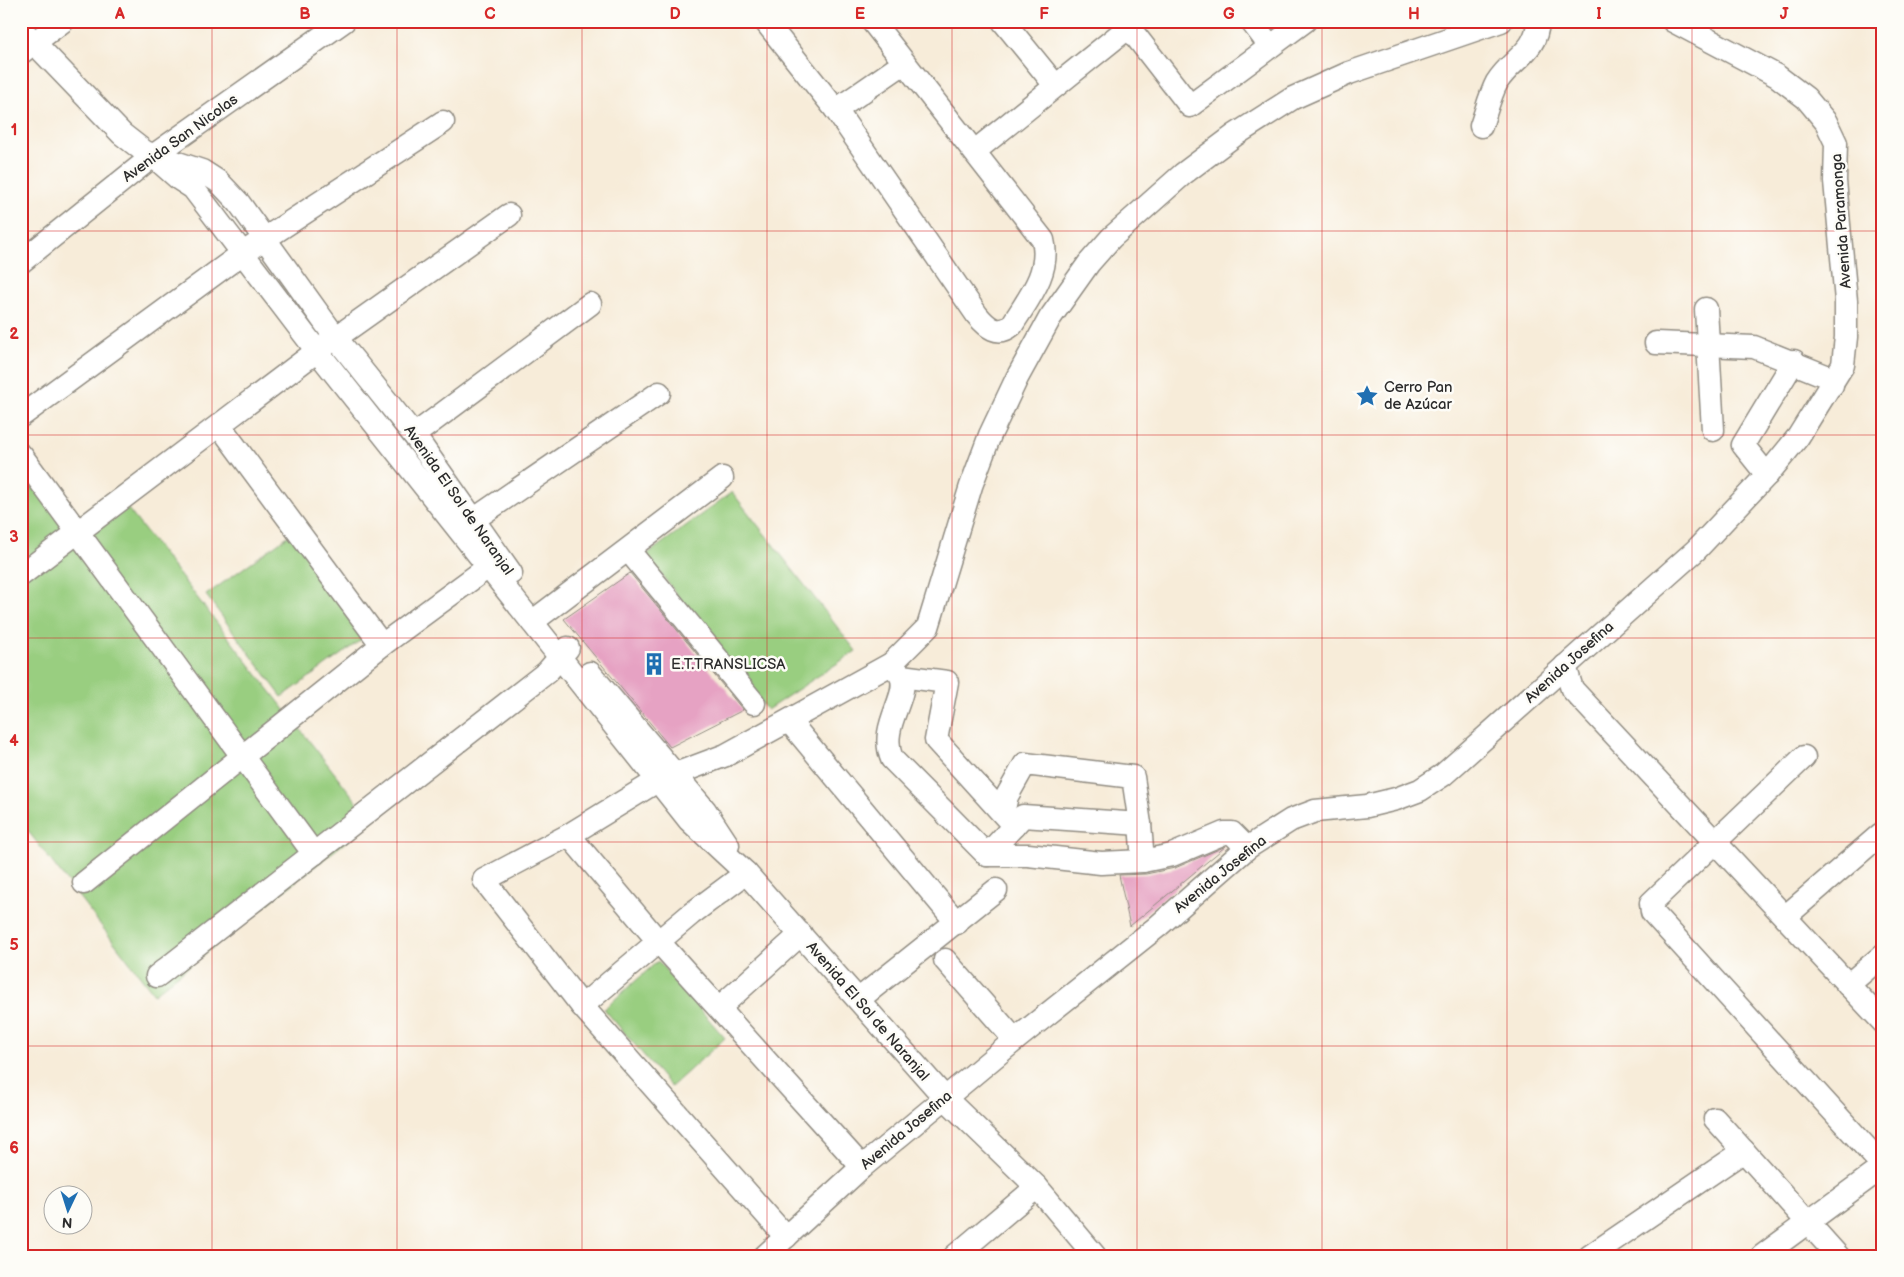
<svg xmlns="http://www.w3.org/2000/svg" width="1904" height="1277" viewBox="0 0 1904 1277" font-family="'Balsamiq Sans',sans-serif">
	<style>
		.green { fill: #99ce80; stroke: #627c56 }
		.building { fill: #e6a2c3 }
		.lines { fill: none; stroke-linecap: round; stroke-linejoin: round }
		.minor-casing { stroke: #918c82; stroke-width: 25 }
		.minor { stroke: #fff; stroke-width: 22 }
		.grid { fill: none; stroke: #d62828; stroke-width: 1; stroke-opacity: 0.55 }
		.labels { text-anchor: middle; stroke-width: 5; stroke-linejoin: round; paint-order: stroke }
		.street-label { font-size: 15px; fill: #2b2b2b; stroke: #fdfcf7 }
		.poi-label { font-size: 15px; fill: #2b2b2b; stroke: #fdfcf7; text-anchor: start }
		.neatline { fill: none; stroke: #d62828; stroke-width: 2 }
		.grid-label { font-size: 16px; text-anchor: middle; font-weight: bold; fill: #d62828 }
	</style>
	<rect width="100%" height="100%" fill="#fdfcf7"/>
	<filter id="ink" filterUnits="userSpaceOnUse"><feTurbulence type="fractalNoise" baseFrequency=".02" numOctaves="2"/><feDisplacementMap in="SourceGraphic" scale="10" xChannelSelector="R" yChannelSelector="G"/><feConvolveMatrix kernelMatrix="1 2 1 2 8 2 1 2 1" color-interpolation-filters="sRGB"/></filter>
	<filter id="wash" filterUnits="userSpaceOnUse"><feTurbulence type="fractalNoise" baseFrequency=".0096" numOctaves="4" result="noise"/><feDisplacementMap in="SourceGraphic" scale="20" xChannelSelector="R" yChannelSelector="G"/><feGaussianBlur stdDeviation="1.12" result="paint"/><feColorMatrix in="noise" values="0 0 0 0 0 0 0 0 0 0 0 0 0 0 0 0 0 1.4 0 .05"/><feComposite in="paint" operator="in"/></filter>
	<g filter="url(#wash)">
		<rect width="100%" height="100%" fill="#f7ecd9"/>
		<g class="green">
			<polygon points="21,470 75,536 124,504 372,821 154,994 21,822"/>
			<polygon points="732,492 856,651 767,710 646,555"/>
			<polygon points="292,533 365,637 282,697 206,595"/>
			<polygon points="658,961 725,1038 671,1087 604,1009"/>
		</g>
		<g id="blocks">
			<g class="building">
				<polygon points="630,573 743,710 670,747 564,619"/>
				<polygon points="1226,846 1130,926 1119,875 1146,874 1175,868"/>
			</g>
		</g>
	</g>
	<g filter="url(#ink)">
		<use href="#blocks" fill-opacity="0" stroke="#918c82" stroke-width="1"/>
		<g class="lines">
			<defs>
				<g id="minor">
					<path d="M765,21L836,110L977,315C987,327 998,337 1012,325C1028,299 1051,272 1043,240L872,21"/>
					<polyline points="1003,21 1055,85"/>
					<polyline points="1124,21 1190,106 1305,21"/>
					<polyline points="1251,21 1270,46"/>
					<polyline points="21,29 122,134 145,152 202,171 219,182 239,203 336,338 414,435 511,573"/>
					<polyline points="22,52 63,21"/>
					<polyline points="836,110 904,63"/>
					<path d="M1481,126C1486,112 1490,95 1497,82C1512,58 1537,52 1538,21"/>
					<polyline points="975,151 1129,27"/>
					<polyline points="153,156 179,179 193,188 317,351 689,820 746,873 945,1098 1037,1187 1095,1256"/>
					<polyline points="21,262 153,156 344,21"/>
					<polyline points="1706,309 1713,430"/>
					<polyline points="1656,343 1754,347 1826,376 1832,385"/>
					<polyline points="21,416 243,253 443,122"/>
					<polyline points="220,426 382,645"/>
					<polyline points="414,435 590,304"/>
					<polyline points="21,455 314,854"/>
					<polyline points="1767,475 1743,445 1794,361"/>
					<polyline points="473,520 659,393"/>
					<polyline points="629,551 754,703"/>
					<polyline points="21,575 317,351 509,215"/>
					<polyline points="532,622 722,478"/>
					<path d="M891,664C894,668 899,672 901,676C910,697 878,726 892,759L987,855H1028L1101,863L1143,861L1172,855L1224,833H1232L1247,848"/>
					<polyline points="1565,666 1572,689 1883,1022"/>
					<polyline points="590,673 705,810 728,845"/>
					<polyline points="901,676 947,682 936,740 1014,826"/>
					<polyline points="789,721 957,923"/>
					<polyline points="1804,757 1651,903 1652,912 1883,1166"/>
					<polyline points="1003,813 1007,796 1025,764 1133,777 1140,824 1143,861"/>
					<polyline points="569,835 658,941 862,1167"/>
					<polyline points="987,855 1023,816 1140,824"/>
					<polyline points="84,883 382,645 499,559"/>
					<polyline points="1785,917 1881,834"/>
					<polyline points="945,960 1015,1040"/>
					<polyline points="157,976 547,672 568,648"/>
					<polyline points="1848,985 1883,955"/>
					<polyline points="859,999 996,890"/>
					<polyline points="582,1006 691,914 746,873"/>
					<polyline points="719,1008 801,934"/>
					<polyline points="1715,1119 1838,1256"/>
					<polyline points="786,1237 582,1006 484,880 569,835 657,781 726,755 891,664 928,627 971,486 990,435 1017,378 1050,318 1089,263 1111,238 1183,174 1235,135 1293,98 1349,73 1501,21"/>
					<polyline points="765,1256 862,1167 1015,1040 1157,927 1247,848 1291,820 1315,811 1367,806 1396,799 1420,790 1443,775 1696,550 1767,475 1798,437 1843,365 1846,337 1846,301 1835,181 1836,143 1826,122 1806,98 1777,76 1673,21"/>
					<polyline points="955,1256 1037,1187"/>
					<polyline points="1590,1256 1744,1151"/>
					<polyline points="1762,1256 1883,1167"/>
				</g>
			</defs>
			<use href="#minor" class="minor-casing"/>
			<use href="#minor" class="minor"/>
		</g>
	</g>
	<path class="grid" d="M212,21V1256M397,21V1256M582,21V1256M767,21V1256M952,21V1256M1137,21V1256M1322,21V1256M1507,21V1256M1692,21V1256M21,231H1883M21,435H1883M21,638H1883M21,842H1883M21,1046H1883"/>
	<defs>
		<symbol id="sight-bare" viewBox="-9 -9 18 18"><path d="M0-6L1.8-2.2L6-1.7L2.9 1.2L3.7 5.4L0 3.3L-3.7 5.4L-2.9 1.2L-6-1.7L-1.8-2.2Z" fill="#1f6fb2" stroke="#fdfcf7" stroke-width="2.5" paint-order="stroke"/></symbol>
		<symbol id="building-bare" viewBox="-9 -9 18 18"><path d="M-4-6H4V6H1V3H-1V6H-4ZM-2.5-4.3h1.7v1.8h-1.7ZM.8-4.3h1.7v1.8H.8ZM-2.5-1h1.7V.8h-1.7ZM.8-1h1.7V.8H.8Z" fill="#1f6fb2" stroke="#fdfcf7" stroke-width="2.5" paint-order="stroke"/></symbol>
	</defs>
	<g fill-rule="evenodd">
		<use href="#sight-bare" x="1351" y="380" width="32" height="32"/>
		<use href="#building-bare" x="638" y="648" width="32" height="32"/>
	</g>
	<g class="labels">
		<g class="street-label">
			<text transform="translate(180 138) rotate(-36)" y="5">Avenida San Nicolas</text>
			<text transform="translate(1841 221) rotate(-94)" y="5">Avenida Paramonga</text>
			<text transform="translate(459 500) rotate(55)" y="5">Avenida El Sol de Naranjal</text>
			<text transform="translate(1569 662) rotate(-42)" y="5">Avenida Josefina</text>
			<text transform="translate(1220 874) rotate(-39)" y="5">Avenida Josefina</text>
			<text transform="translate(868 1011) rotate(49)" y="5">Avenida El Sol de Naranjal</text>
			<text transform="translate(906 1130) rotate(-40)" y="5">Avenida Josefina</text>
		</g>
		<g class="poi-label">
			<text x="1384" y="392">Cerro Pan<tspan x="1384" dy="17">de Azúcar</tspan></text>
			<text x="671" y="669">E.T.TRANSLICSA</text>
		</g>
	</g>
	<rect width="1904" height="1277" fill="none" stroke="#fdfcf7" stroke-width="55"/>
	<g transform="translate(68 1210) rotate(184)"><circle r="24" fill="#fdfcf7" stroke="#a9a8a5"/>
	<path d="M0-4L9 19L0 12L-9 19Z" fill="#1f6fb2"/>
	<text y="-8" font-size="14" font-weight="bold" text-anchor="middle" fill="#2b2b2b">N</text>
	</g>
	<rect x="28" y="28" width="1848" height="1222" class="neatline"/>
	<g class="grid-label">
		<text x="120" y="19">A</text>
		<text x="305" y="19">B</text>
		<text x="490" y="19">C</text>
		<text x="675" y="19">D</text>
		<text x="860" y="19">E</text>
		<text x="1044" y="19">F</text>
		<text x="1229" y="19">G</text>
		<text x="1414" y="19">H</text>
		<text x="1599" y="19">I</text>
		<text x="1784" y="19">J</text>
		<text x="14" y="135">1</text>
		<text x="14" y="339">2</text>
		<text x="14" y="542">3</text>
		<text x="14" y="746">4</text>
		<text x="14" y="950">5</text>
		<text x="14" y="1153">6</text>
	</g>
</svg>
